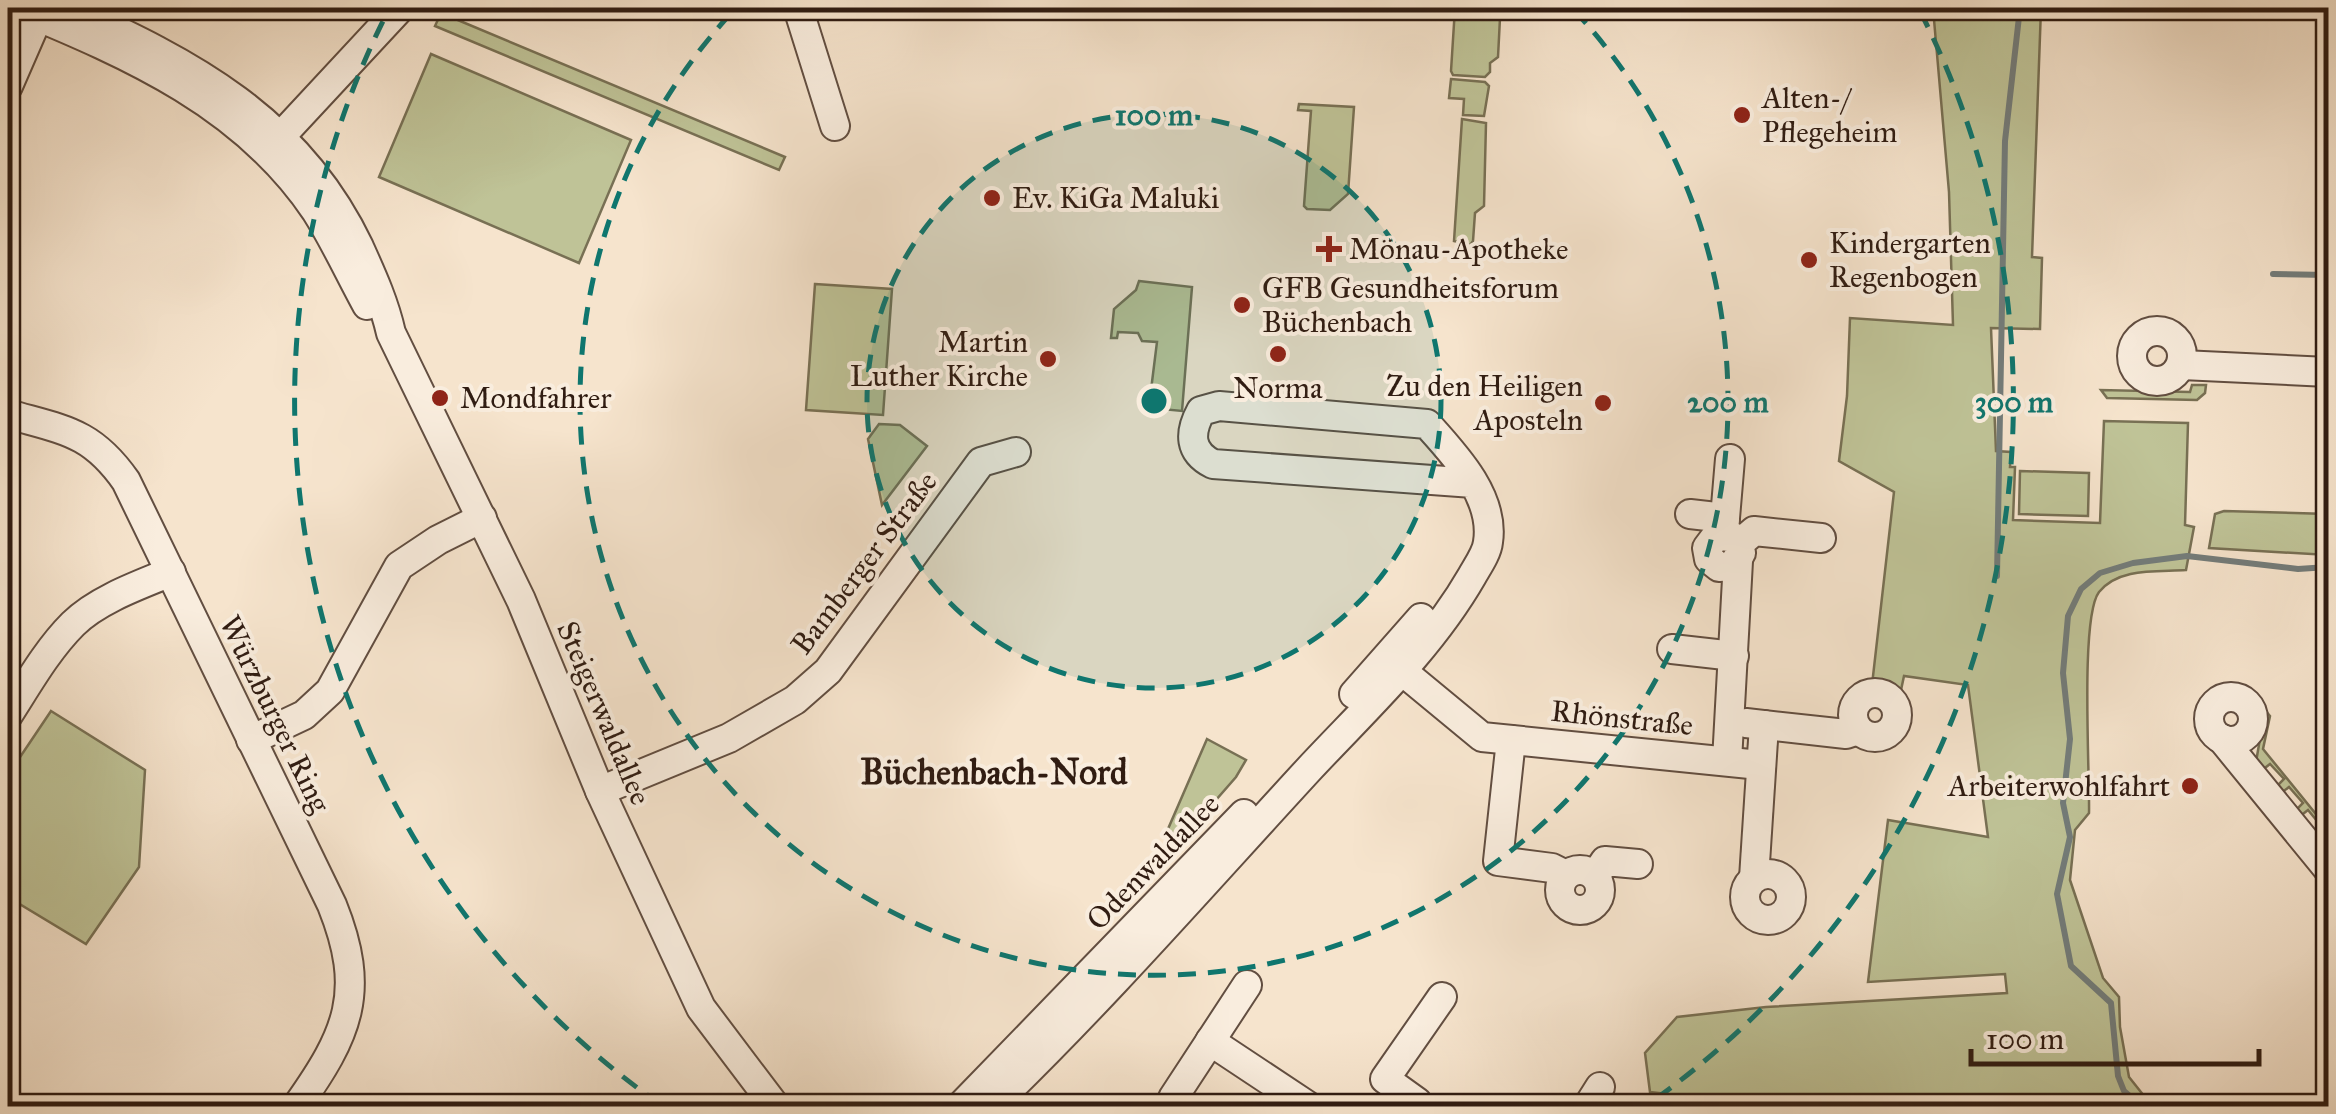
<svg xmlns="http://www.w3.org/2000/svg" width="2336" height="1114" viewBox="0 0 2336 1114" font-family="'IM FELL Great Primer',serif">
	<style>
		.green { fill: #bfc397; stroke: #787054; stroke-width: 2.5 }
		.lines { fill: none; stroke-linecap: round; stroke-linejoin: round }
		.stream { stroke: #737c7a; stroke-width: 6 }
		.minor-casing { stroke: #624e41; stroke-width: 32 }
		.minor { stroke: #f9edde; stroke-width: 28 }
		.ring { fill: none; stroke: #0f766e; stroke-width: 5; stroke-dasharray: 18 12 }
		.poi-dot { fill: #8f2418; stroke: #f9edde; stroke-width: 4 }
		.labels { text-anchor: middle; stroke-width: 8; stroke-linejoin: round; paint-order: stroke }
		.poi-label { font-size: 30px; fill: #301c12; stroke: #f9edde; text-anchor: start }
		.street-label { font-size: 30px; fill: #301c12; stroke: #f9edde }
		.quarter-label { font-size: 35px; font-weight: bold; fill: #301c12; stroke: #f9edde }
		.centre { fill: #0f766e; stroke: #f9edde; stroke-width: 5 }
		.ring-label { font-size: 30px; text-anchor: middle; font-weight: bold; fill: #0f766e; stroke: #f9edde; stroke-width: 8; stroke-linejoin: round; paint-order: stroke }
	</style>
	<rect width="100%" height="100%" fill="#f6e4cd"/>
	<filter id="stains"><feTurbulence type="fractalNoise" baseFrequency=".002" numOctaves="4"/><feColorMatrix values="0 0 0 0 .2 0 0 0 0 .09 0 0 0 0 .02 0 0 0 .5 -.17"/></filter>
	<radialGradient id="worn" r=".72"><stop offset=".6" stop-color="#630" stop-opacity="0"/><stop offset="1" stop-color="#630" stop-opacity=".3"/></radialGradient>
	<g class="green">
		<polygon points="1455,8 1505,8 1500,18 1498,57 1490,63 1490,72 1485,77 1453,75 1451,71"/>
		<path d="M1933,8H2041L2032,257L2042,258L2040,329L1991,328L1996,451L2011,452L2010,467H2015L2013,520L2100,523L2104,421L2188,423L2185,525L2194,527L2186,570C2158,572 2119,567 2099,592C2080,617 2090,774 2089,813L2075,830L2070,880L2103,978L2119,997L2120,1027L2129,1077L2152,1106H1698L1693,1097L1650,1092L1645,1053L1677,1017L1766,1007L2007,993L2005,974L1868,982L1888,820L1988,837L1968,685L1904,676L1901,690L1872,685L1894,492L1839,461L1847,396L1850,318L1953,325L1949,192Z"/>
		<polygon points="441,13 785,157 779,170 435,26"/>
		<polygon points="431,54 631,140 579,263 379,177"/>
		<polygon points="1451,79 1485,82 1489,86 1484,116 1463,115 1464,99 1449,98"/>
		<polygon points="1299,104 1354,107 1348,194 1330,210 1307,209 1304,206 1311,111 1298,110"/>
		<polygon points="1462,119 1486,123 1484,206 1475,213 1473,241 1470,245 1454,241"/>
		<polygon points="1139,281 1192,287 1182,411 1162,409 1160,415 1148,414 1157,342 1142,341 1138,333 1118,332 1117,338 1111,338 1114,309 1136,290"/>
		<polygon points="815,284 892,289 883,415 806,410"/>
		<polygon points="2192,385 2206,385 2205,393 2197,400 2107,398 2101,390 2190,392"/>
		<polygon points="879,424 900,425 927,446 882,505 868,439"/>
		<polygon points="2020,471 2089,473 2088,516 2019,514"/>
		<polygon points="2224,511 2328,514 2328,555 2209,548 2215,514"/>
		<polygon points="2265,710 2270,716 2263,749 2328,829 2328,835 2326,833 2318,840 2313,835 2322,827 2308,810 2299,817 2294,812 2303,803 2289,787 2280,794 2275,788 2284,779 2270,764 2261,771 2256,762"/>
		<polygon points="51,711 145,770 139,867 86,944 8,897 8,775"/>
		<polygon points="1207,739 1246,760 1236,777 1181,840 1168,829"/>
	</g>
	<g class="lines">
		<g class="stream">
			<polyline points="2273,274 2328,275"/>
			<polyline points="1997,576 2005,141 2020,8"/>
			<polyline points="2141,1106 2124,1091 2118,1076 2111,1003 2071,966 2057,894 2070,837 2063,803 2070,739 2063,673 2068,616 2081,589 2100,573 2133,563 2187,556 2298,569 2328,567"/>
		</g>
		<defs>
			<g id="minor">
				<path d="M17,8C131,55 245,105 316,211C335,241 350,274 367,305"/>
				<path d="M68,8C191,63 298,119 359,247C372,276 384,302 391,333L521,600L600,791L701,1008L775,1106"/>
				<polyline points="798,8 835,126"/>
				<polyline points="8,86 42,8"/>
				<polyline points="268,150 400,8"/>
				<circle cx="2157" cy="356" r="25"/>
				<polyline points="2182,365 2328,372"/>
				<path d="M8,414C63,430 91,431 126,481L332,905C367,992 348,1034 297,1106"/>
				<polyline points="1690,514 1725,518 1724,534"/>
				<polyline points="1725,518 1730,459"/>
				<polyline points="1739,544 1733,537 1716,536 1707,548 1709,559 1719,567 1732,566 1741,553 1739,544 1754,531 1821,538"/>
				<polyline points="1672,649 1734,656"/>
				<polyline points="1390,661 1482,737 1760,765"/>
				<circle cx="1875" cy="715" r="22"/>
				<polyline points="1354,694 1421,618"/>
				<circle cx="2231" cy="719" r="22"/>
				<path d="M8,715C28,684 47,650 73,624C97,600 139,585 171,572"/>
				<polyline points="1746,723 1846,734 1858,730"/>
				<polyline points="2222,739 2328,869"/>
				<polyline points="251,740 304,715 330,691 399,566 438,540 482,518"/>
				<polyline points="1511,740 1498,861 1552,868 1566,875"/>
				<polyline points="1727,761 1738,561"/>
				<polyline points="600,791 729,738 795,700 828,671 981,462 1016,452"/>
				<circle cx="1580" cy="890" r="20"/>
				<circle cx="1768" cy="897" r="23"/>
				<polyline points="1595,876 1605,861 1638,864"/>
				<polyline points="1754,878 1764,725"/>
				<polyline points="1210,1041 1308,1106"/>
				<polyline points="1417,1102 1385,1079 1442,997"/>
				<polyline points="961,1106 1244,814"/>
				<path d="M992,1106C1103,999 1205,882 1310,768C1367,707 1430,649 1472,576C1477,567 1487,553 1488,542C1495,497 1455,455 1427,424L1219,406L1201,411C1189,433 1189,452 1213,464L1473,483"/>
				<polyline points="1186,1106 1173,1098 1247,985"/>
				<polyline points="1588,1106 1600,1087"/>
			</g>
		</defs>
		<use href="#minor" class="minor-casing"/>
		<use href="#minor" class="minor"/>
	</g>
	<circle cx="1154" cy="401" r="287" fill="#0f766e" fill-opacity=".12"/>
	<g class="ring">
		<circle cx="1154" cy="401" r="287"/>
		<path d="M1574 10A574 574 0 1 1 734 10"/>
		<path d="M661 1105A860 860 0 0 1 388 11M1920 11A860 860 0 0 1 1647 1105"/>
	</g>
	<g class="poi-dot">
		<circle cx="1742" cy="115" r="10"/>
		<circle cx="992" cy="198" r="10"/>
		<path d="M1324 234h10v10h10v10h-10v10h-10v-10h-10v-10h10z"/>
		<circle cx="1809" cy="260" r="10"/>
		<circle cx="1242" cy="305" r="10"/>
		<circle cx="1278" cy="354" r="10"/>
		<circle cx="1048" cy="359" r="10"/>
		<circle cx="440" cy="398" r="10"/>
		<circle cx="1603" cy="403" r="10"/>
		<circle cx="2190" cy="786" r="10"/>
	</g>
	<g class="labels">
		<g class="poi-label">
			<text x="1762" y="108">Alten-/<tspan x="1762" dy="34">Pflegeheim</tspan></text>
			<text x="1012" y="208">Ev. KiGa Maluki</text>
			<text x="1829" y="253">Kindergarten<tspan x="1829" dy="34">Regenbogen</tspan></text>
			<text x="1349" y="259">Mönau-Apotheke</text>
			<text x="1262" y="298">GFB Gesundheitsforum<tspan x="1262" dy="34">Büchenbach</tspan></text>
			<text x="1028" y="352" text-anchor="end">Martin<tspan x="1028" dy="34">Luther Kirche</tspan></text>
			<text x="1583" y="396" text-anchor="end">Zu den Heiligen<tspan x="1583" dy="34">Aposteln</tspan></text>
			<text x="1278" y="398" text-anchor="middle">Norma</text>
			<text x="460" y="408">Mondfahrer</text>
			<text x="2170" y="796" text-anchor="end">Arbeiterwohlfahrt</text>
		</g>
		<g class="street-label">
			<text transform="translate(864 563) rotate(-53)" y="10">Bamberger Straße</text>
			<text transform="translate(604 713) rotate(67)" y="10">Steigerwaldallee</text>
			<text transform="translate(275 714) rotate(64)" y="10">Würzburger Ring</text>
			<text transform="translate(1622 718) rotate(6)" y="10">Rhönstraße</text>
			<text transform="translate(1153 862) rotate(-46)" y="10">Odenwaldallee</text>
		</g>
		<g class="quarter-label">
			<text x="994" y="784">Büchenbach-Nord</text>
		</g>
	</g>
	<circle cx="1154" cy="401" r="15" class="centre"/>
	<g class="ring-label">
		<text x="1154" y="125">100 m</text>
		<text x="1728" y="412">200 m</text>
		<text x="2014" y="412">300 m</text>
	</g>
	<rect width="2336" height="1114" fill="none" stroke="#f6e4cd" stroke-width="40"/>
	<rect x="10" y="10" width="2316" height="1094" fill="none" stroke="#301c12" stroke-width="5"/>
	<rect x="20" y="20" width="2296" height="1074" fill="none" stroke="#301c12" stroke-width="2.5"/>
	<path d="M1971 1049v15h288v-15" fill="none" stroke="#301c12" stroke-width="5"/>
	<text x="1986" y="1049" font-size="30" fill="#301c12" stroke="#f9edde" stroke-width="8" paint-order="stroke">100 m</text>
	<rect width="100%" height="100%" filter="url(#stains)"/>
	<rect width="100%" height="100%" fill="url(#worn)"/>
</svg>
